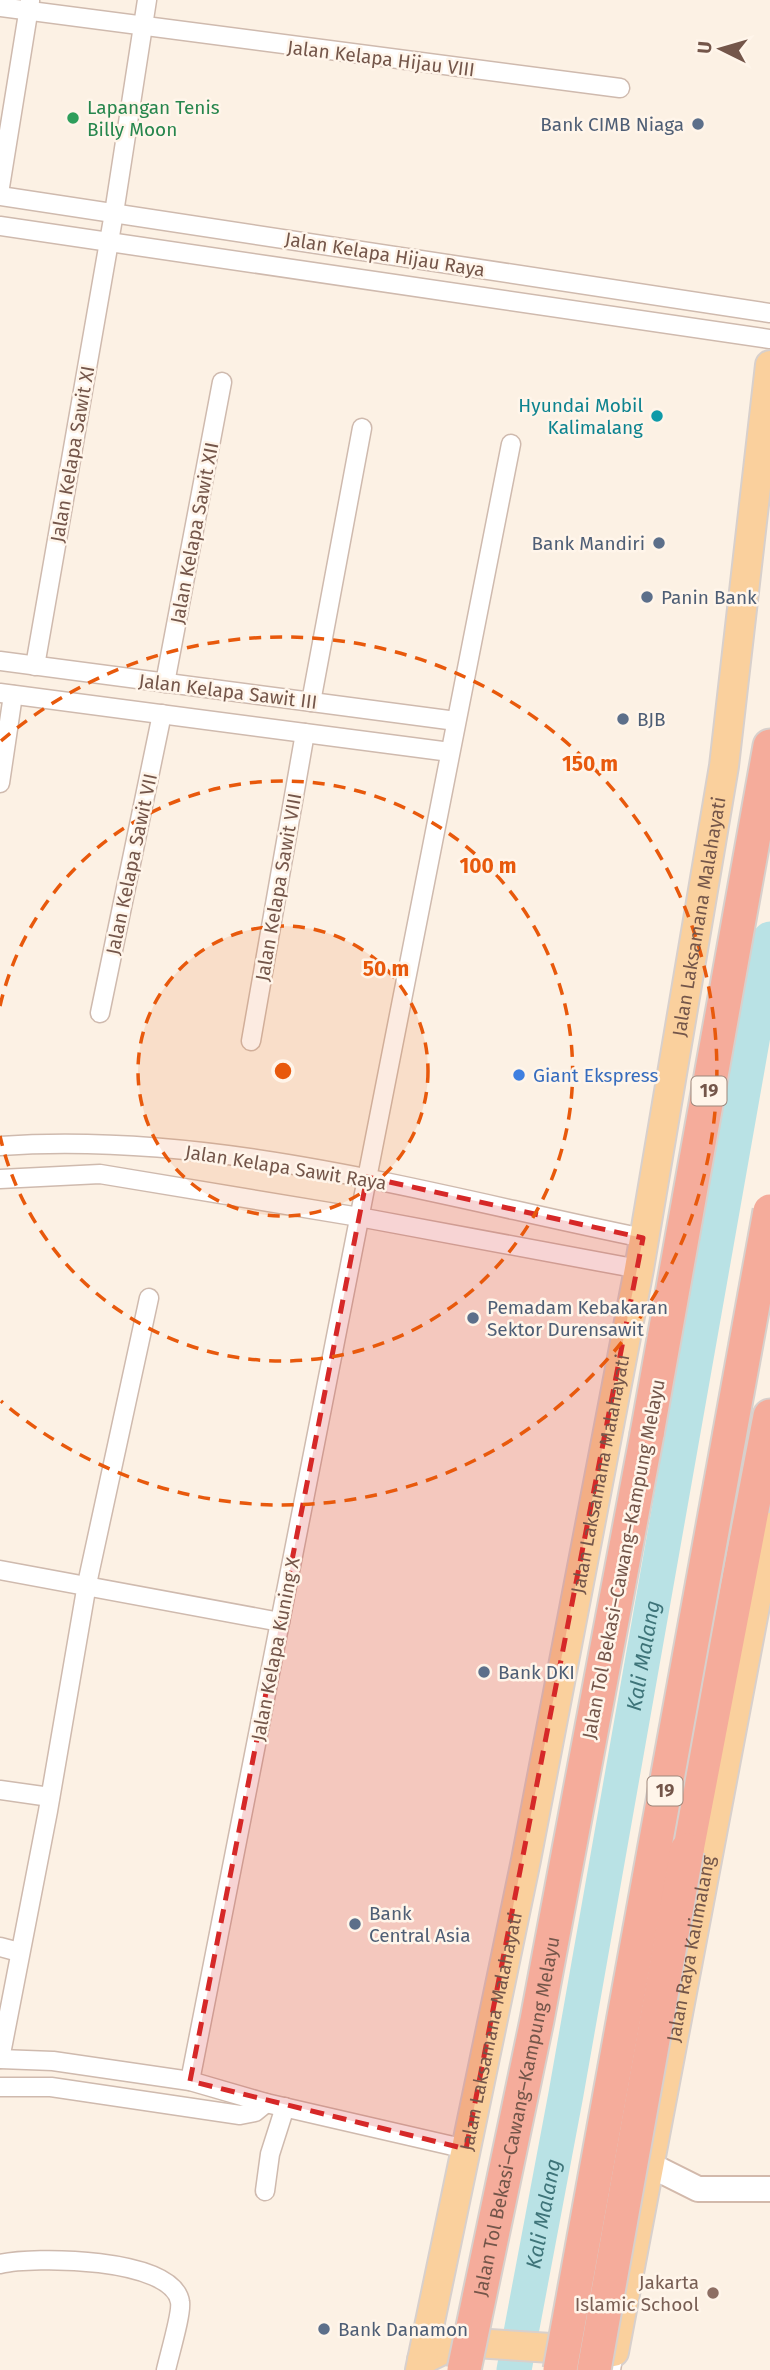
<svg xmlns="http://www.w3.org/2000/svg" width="770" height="2370" viewBox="0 0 770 2370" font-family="'Fira Sans',sans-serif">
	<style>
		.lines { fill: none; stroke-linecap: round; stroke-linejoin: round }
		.river { stroke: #b9e2e5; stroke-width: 35 }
		.street-casing { stroke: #cfbaae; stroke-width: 21 }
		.secondary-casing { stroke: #d2b9ab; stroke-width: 28 }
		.primary-casing { stroke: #d8d0cc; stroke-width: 32 }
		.highway-casing { stroke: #d8d0cc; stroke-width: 37 }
		.street { stroke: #fff; stroke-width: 18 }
		.secondary { stroke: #fff; stroke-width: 24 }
		.primary { stroke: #fad09d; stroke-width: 28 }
		.highway { stroke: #f5ac9b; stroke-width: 33 }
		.highway-bridge-casing { stroke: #d8d0cc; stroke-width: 37; stroke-linecap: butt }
		.highway-bridge { stroke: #f5ac9b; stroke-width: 33 }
		.marked { fill: #d62828; fill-opacity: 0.2; stroke: #d62828; stroke-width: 5; stroke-dasharray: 14 9; stroke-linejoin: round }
		.ring { fill: none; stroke: #e8590c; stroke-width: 3.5; stroke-dasharray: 12 9 }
		.leisure-dot { fill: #2e9e5b; stroke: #fff5ea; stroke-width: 2.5 }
		.service-dot { fill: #5c6f8a; stroke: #fff5ea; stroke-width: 2.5 }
		.culture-dot { fill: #0f9aa8; stroke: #fff5ea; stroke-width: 2.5 }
		.shop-dot { fill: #3f7fe0; stroke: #fff5ea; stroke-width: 2.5 }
		.education-dot { fill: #8d6e63; stroke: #fff5ea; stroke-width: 2.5 }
		.labels { text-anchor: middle; stroke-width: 5; stroke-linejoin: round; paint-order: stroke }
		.shield { fill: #fff5ea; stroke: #9e867a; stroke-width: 2 }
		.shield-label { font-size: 18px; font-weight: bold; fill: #74564a }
		.street-label { font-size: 19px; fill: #74564a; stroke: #fff5ea }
		.leisure-label { font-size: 19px; fill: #27864d; stroke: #fff5ea; text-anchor: start }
		.service-label { font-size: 19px; fill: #4e5e75; stroke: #fff5ea; text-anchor: start }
		.culture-label { font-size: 19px; fill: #0d838f; stroke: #fff5ea; text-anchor: end }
		.shop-label { font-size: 19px; fill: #366cbe; stroke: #fff5ea; text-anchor: start }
		.education-label { font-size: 19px; fill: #785e54; stroke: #fff5ea; text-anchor: end }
		.water-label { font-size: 21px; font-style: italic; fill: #3e7479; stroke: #fff5ea }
		.centre { fill: #e8590c; stroke: #fff5ea; stroke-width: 3.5 }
		.ring-label { font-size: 21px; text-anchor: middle; font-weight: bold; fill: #e8590c; stroke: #fff5ea; stroke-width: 5; stroke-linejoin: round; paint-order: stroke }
	</style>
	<rect width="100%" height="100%" fill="#fcf1e4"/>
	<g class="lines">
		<path class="river" id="s1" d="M514,2370L566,2094L770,939"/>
		<defs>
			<g id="street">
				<polyline points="0,7 620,88"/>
				<polyline points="0,187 30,1"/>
				<polyline points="0,196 770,313"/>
				<polyline points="0,226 770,339"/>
				<polyline points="0,661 456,721"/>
				<polyline points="35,666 114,213 147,0"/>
				<polyline points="165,683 222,382"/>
				<polyline points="0,693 450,752"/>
				<polyline points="311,702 362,428"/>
				<polyline points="0,783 13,695"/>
				<polyline points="100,1013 162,714"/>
				<polyline points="251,1041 305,733"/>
				<path d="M0,1146C218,1131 432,1195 643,1238"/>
				<polyline points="0,1179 100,1174 359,1217 639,1269"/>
				<polyline points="0,1570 280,1622"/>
				<polyline points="0,1790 50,1797"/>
				<polyline points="0,1947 19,1952"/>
				<polyline points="0,2059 48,1811 87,1584 149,1298"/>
				<polyline points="0,2059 53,2061 190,2081 266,2103 466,2149"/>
				<polyline points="190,2081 511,444"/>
				<polyline points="0,2087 51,2087 240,2115 255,2112 266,2103"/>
				<polyline points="265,2191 270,2154 285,2107"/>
				<path d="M0,2264C32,2256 173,2257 180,2302C182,2313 169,2356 166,2370"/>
				<polyline points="611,2370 614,2352"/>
			</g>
			<polyline id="secondary" points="650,2165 698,2189 770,2189"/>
			<g id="primary">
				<path id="s2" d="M422,2360L459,2342L614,2352L770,1527"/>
				<path id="s3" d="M420,2370L526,1860L639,1269L724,766L770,365"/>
			</g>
			<g id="highway">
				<polyline points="647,1434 770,746"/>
				<polyline points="687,1850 770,1416"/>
			</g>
		</defs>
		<use href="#street" class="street-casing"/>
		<use href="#secondary" class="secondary-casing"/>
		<use href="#primary" class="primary-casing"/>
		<use href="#highway" class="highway-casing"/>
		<use href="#street" class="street"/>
		<use href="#secondary" class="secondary"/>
		<use href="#primary" class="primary"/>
		<use href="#highway" class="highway"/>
		<defs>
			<g id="highway-bridge">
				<path id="s4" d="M464,2370L537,2020L647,1434"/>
				<polyline points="560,2370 770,1211"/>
				<polyline points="594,2370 687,1850"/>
			</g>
		</defs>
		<use href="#highway-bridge" class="highway-bridge-casing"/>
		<use href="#highway-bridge" class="highway-bridge"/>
	</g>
	<path class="marked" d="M367,1177L643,1238L466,2149L190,2081Z"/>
	<circle cx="283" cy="1071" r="145" fill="#e8590c" fill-opacity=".12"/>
	<g class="ring">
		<circle cx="283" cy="1071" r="145"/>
		<path d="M0 1006A290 290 0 1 1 0 1136"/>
		<path d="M1 741A434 434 0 1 1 1 1401"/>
	</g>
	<circle class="leisure-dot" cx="73" cy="118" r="7"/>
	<g class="service-dot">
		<circle cx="698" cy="124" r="7"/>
		<circle cx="659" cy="543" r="7"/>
		<circle cx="647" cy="597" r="7"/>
		<circle cx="623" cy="719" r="7"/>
		<circle cx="473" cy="1318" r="7"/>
		<circle cx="484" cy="1672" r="7"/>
		<circle cx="355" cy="1924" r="7"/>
		<circle cx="324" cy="2329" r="7"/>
	</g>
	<circle class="culture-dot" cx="657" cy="416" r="7"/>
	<circle class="shop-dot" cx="519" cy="1075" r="7"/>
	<circle class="education-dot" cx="713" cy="2293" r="7"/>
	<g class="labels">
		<g class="shield">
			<rect x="691.5" y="1076.5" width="35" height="29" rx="5"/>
			<rect x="647.5" y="1776.5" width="35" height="29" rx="5"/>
		</g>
		<g class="shield-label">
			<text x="709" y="1097">19</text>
			<text x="665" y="1797">19</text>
		</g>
		<g class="street-label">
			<text transform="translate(381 58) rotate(7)" y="7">Jalan Kelapa Hijau VIII</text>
			<text transform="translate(385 254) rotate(9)" y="7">Jalan Kelapa Hijau Raya</text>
			<text transform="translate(72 454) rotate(-80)" y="7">Jalan Kelapa Sawit XI</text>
			<text transform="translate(194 533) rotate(-79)" y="7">Jalan Kelapa Sawit XII</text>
			<text transform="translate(228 691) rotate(7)" y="7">Jalan Kelapa Sawit III</text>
			<text transform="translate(131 864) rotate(-78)" y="7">Jalan Kelapa Sawit VII</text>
			<text transform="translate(278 887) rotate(-80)" y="7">Jalan Kelapa Sawit VIII</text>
			<text dy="7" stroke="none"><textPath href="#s3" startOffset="1480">Jalan Laksamana Malahayati</textPath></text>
			<text transform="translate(286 1167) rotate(9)" y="7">Jalan Kelapa Sawit Raya</text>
			<text dy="7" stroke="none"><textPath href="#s3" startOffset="914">Jalan Laksamana Malahayati</textPath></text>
			<text transform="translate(623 1559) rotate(-79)" y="7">Jalan Tol Bekasi–Cawang–Kampung Melayu</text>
			<text transform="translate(275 1649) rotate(-79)" y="7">Jalan Kelapa Kuning X</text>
			<text dy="7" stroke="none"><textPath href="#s2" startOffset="607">Jalan Raya Kalimalang</textPath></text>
			<text dy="7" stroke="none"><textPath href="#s3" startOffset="346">Jalan Laksamana Malahayati</textPath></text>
			<text dy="7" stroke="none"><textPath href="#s4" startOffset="259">Jalan Tol Bekasi–Cawang–Kampung Melayu</textPath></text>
		</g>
		<g class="leisure-label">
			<text x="87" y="114">Lapangan Tenis<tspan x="87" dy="22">Billy Moon</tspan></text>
		</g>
		<g class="service-label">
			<text x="684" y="131" text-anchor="end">Bank CIMB Niaga</text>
			<text x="645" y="550" text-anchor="end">Bank Mandiri</text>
			<text x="661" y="604">Panin Bank</text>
			<text x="637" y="726">BJB</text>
			<text x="487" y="1314">Pemadam Kebakaran<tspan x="487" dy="22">Sektor Durensawit</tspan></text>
			<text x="498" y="1679">Bank DKI</text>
			<text x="369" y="1920">Bank<tspan x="369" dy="22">Central Asia</tspan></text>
			<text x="338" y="2336">Bank Danamon</text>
		</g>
		<g class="culture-label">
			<text x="643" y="412">Hyundai Mobil<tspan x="643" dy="22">Kalimalang</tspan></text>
		</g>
		<g class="shop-label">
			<text x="533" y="1082">Giant Ekspress</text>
		</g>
		<g class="education-label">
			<text x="699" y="2289">Jakarta<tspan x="699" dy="22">Islamic School</tspan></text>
		</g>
		<g class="water-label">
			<text dy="7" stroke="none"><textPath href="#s1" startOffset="726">Kali Malang</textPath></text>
			<text dy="7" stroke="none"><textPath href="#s1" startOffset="159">Kali Malang</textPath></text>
		</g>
	</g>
	<circle cx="283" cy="1071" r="10" class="centre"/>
	<g class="ring-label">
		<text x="590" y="771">150 m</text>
		<text x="488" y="873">100 m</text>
		<text x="386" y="976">50 m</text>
	</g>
	<g transform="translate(721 49) rotate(275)" stroke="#fff5ea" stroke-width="5" paint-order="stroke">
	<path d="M0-5L12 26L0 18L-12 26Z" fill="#74564a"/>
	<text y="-10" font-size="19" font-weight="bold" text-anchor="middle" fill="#74564a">U</text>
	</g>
</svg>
